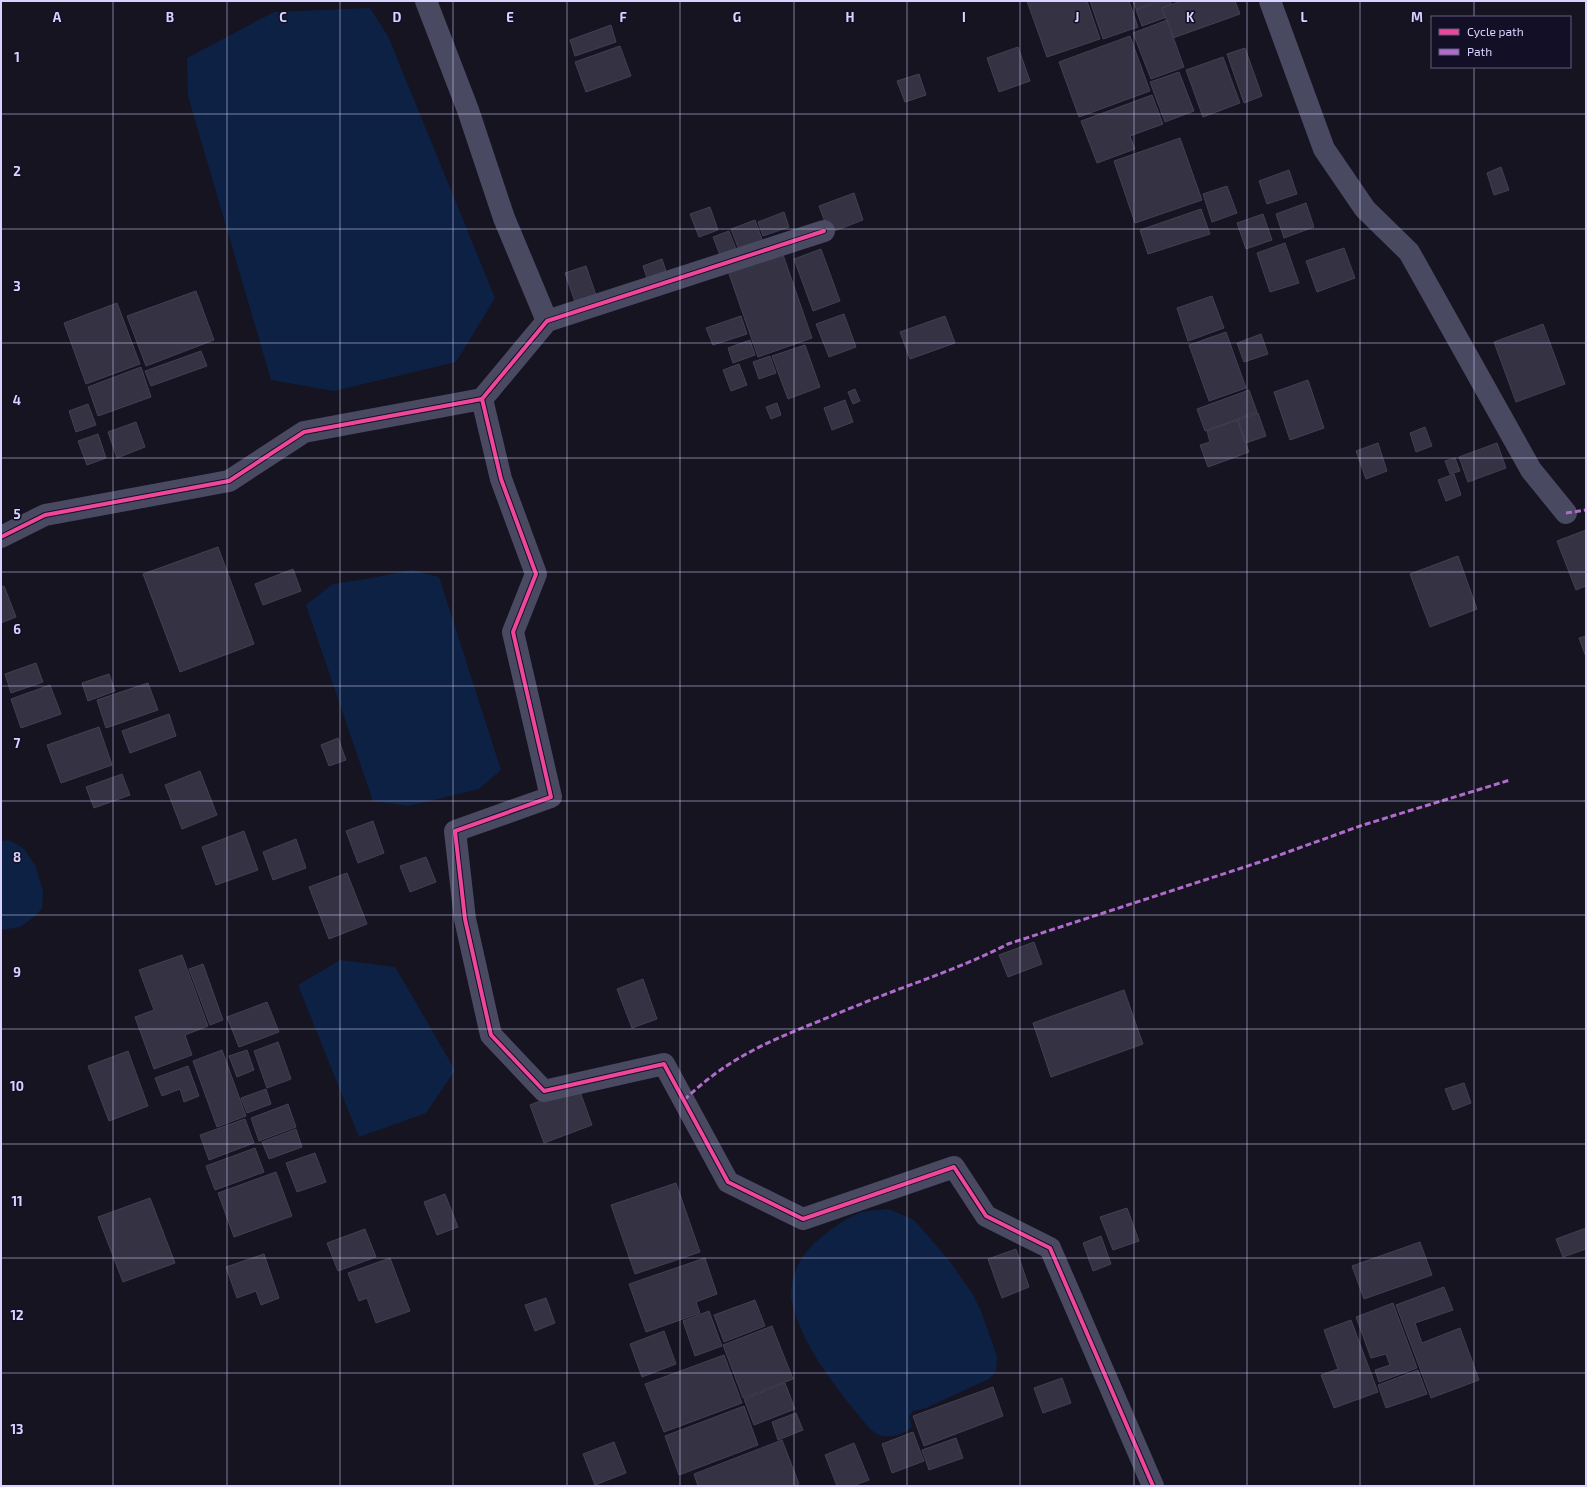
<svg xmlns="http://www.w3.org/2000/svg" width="1587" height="1487" viewBox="0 0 1587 1487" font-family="'Exo 2',sans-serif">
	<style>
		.water { fill: #0d2144 }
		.building { fill: #343243; stroke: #433f54 }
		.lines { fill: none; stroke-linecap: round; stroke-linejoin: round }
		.street { stroke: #4a4962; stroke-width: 22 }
		.quiet { stroke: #b06ccc; stroke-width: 3; stroke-dasharray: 6 3; stroke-linecap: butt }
		.cycleway-casing { stroke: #130f26; stroke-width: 6 }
		.cycleway { stroke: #ed469a; stroke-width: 4 }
		.grid { fill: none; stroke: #d9d4ff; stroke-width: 1; stroke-opacity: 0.55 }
		.grid-label { font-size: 13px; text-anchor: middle; font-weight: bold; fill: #d9d4ff; stroke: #130f26; stroke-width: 3; stroke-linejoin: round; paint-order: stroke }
	</style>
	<rect width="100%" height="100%" fill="#161421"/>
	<g class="water">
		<polygon points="370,8 388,36 495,298 456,362 334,391 271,380 188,96 187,58 274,12"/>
		<polygon points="412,570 439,577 501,770 479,789 442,798 408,806 373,801 306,605 333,584 371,578"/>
		<polygon points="9,840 23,848 35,865 43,891 42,908 34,917 20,927 1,930 1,841"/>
		<polygon points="340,960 395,967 455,1070 426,1113 359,1137 298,985"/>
		<path d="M889,1209L914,1220L948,1259L972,1293L981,1311L997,1356L996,1371L989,1379L926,1408L913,1411L909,1417L912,1426C906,1434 890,1439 879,1435C877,1434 874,1432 871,1430C843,1397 806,1352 794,1310C793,1305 791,1300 791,1295C791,1273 801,1256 816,1242C829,1230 843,1220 859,1213C868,1210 880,1210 889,1209Z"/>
	</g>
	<g class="building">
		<polygon points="1027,1 1087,1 1100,39 1047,57"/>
		<polygon points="1090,1 1129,1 1138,27 1103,39"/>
		<polygon points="1133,1 1158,1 1136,9"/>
		<polygon points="1162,1 1170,1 1175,14 1142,26 1136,10"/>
		<polygon points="1181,1 1235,1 1240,14 1173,38 1162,8"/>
		<polygon points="1167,20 1184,67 1151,79 1133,33"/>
		<polygon points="611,25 616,42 575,56 570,40"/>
		<polygon points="1130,36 1150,91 1079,117 1059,62"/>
		<polygon points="620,46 631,76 586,92 575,62"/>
		<polygon points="1018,47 1030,81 999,92 987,58"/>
		<polygon points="1245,48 1262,96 1244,103 1227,54"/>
		<polygon points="1223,57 1240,103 1203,117 1186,70"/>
		<polygon points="1179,72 1194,111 1165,122 1150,82"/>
		<polygon points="919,74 926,95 905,102 897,81"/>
		<polygon points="1152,95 1163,124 1130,136 1135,149 1097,163 1081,121"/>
		<polygon points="1180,138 1202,200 1135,223 1114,161"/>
		<polygon points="1501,167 1509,190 1494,195 1487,173"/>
		<polygon points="1289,170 1297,194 1267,204 1259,181"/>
		<polygon points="1227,186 1237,213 1212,222 1203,194"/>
		<polygon points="854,193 863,220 829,233 819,206"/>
		<polygon points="1306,203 1314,227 1284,238 1276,214"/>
		<polygon points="710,207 718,230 699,237 690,214"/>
		<polygon points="1201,209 1210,234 1148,254 1140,230"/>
		<polygon points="784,212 789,227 763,236 758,222"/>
		<polygon points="1263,214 1272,240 1246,249 1237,223"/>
		<polygon points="755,220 763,242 739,250 731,229"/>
		<polygon points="729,231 736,249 720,255 713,237"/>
		<polygon points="1285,243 1299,283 1270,292 1257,253"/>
		<polygon points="1344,248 1355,278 1317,292 1306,261"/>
		<polygon points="781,249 812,338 758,357 727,268"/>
		<polygon points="821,249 840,301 813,311 794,259"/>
		<polygon points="662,259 666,271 647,278 643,266"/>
		<polygon points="586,266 596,295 575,302 565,273"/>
		<polygon points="196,291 214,340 146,366 127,316"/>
		<polygon points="1212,296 1224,328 1188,341 1177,308"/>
		<polygon points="117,303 140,364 86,384 64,323"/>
		<polygon points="844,314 856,347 829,357 816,324"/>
		<polygon points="741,316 747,334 713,345 706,328"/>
		<polygon points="945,316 955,343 910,359 900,332"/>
		<polygon points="1543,324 1565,384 1516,402 1494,342"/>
		<polygon points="1226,332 1246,388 1209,401 1189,345"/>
		<polygon points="1261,334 1268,354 1244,362 1237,343"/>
		<polygon points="750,340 755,355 733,363 728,348"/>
		<polygon points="805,345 820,387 788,399 772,356"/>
		<polygon points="201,351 207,366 151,386 145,371"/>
		<polygon points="770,356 776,373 759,379 753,362"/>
		<polygon points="739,364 747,385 731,391 723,370"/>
		<polygon points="141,367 151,397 98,416 88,387"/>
		<polygon points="1308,380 1324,428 1290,440 1274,392"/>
		<polygon points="855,389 860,401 853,404 848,392"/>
		<polygon points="1249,390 1257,412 1205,431 1197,409"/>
		<polygon points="845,400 853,422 832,430 824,408"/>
		<polygon points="777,403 781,415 771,419 766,407"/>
		<polygon points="88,404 96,425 76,432 69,411"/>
		<polygon points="1258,413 1266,436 1246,443 1238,420"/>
		<polygon points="1237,420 1249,452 1208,467 1200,445 1210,442 1207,431"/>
		<polygon points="136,422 145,447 117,458 108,432"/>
		<polygon points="1425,427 1432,446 1416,452 1410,433"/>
		<polygon points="98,434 106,458 87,465 78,441"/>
		<polygon points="1378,443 1387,471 1366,479 1356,451"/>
		<polygon points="1497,443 1506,468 1468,482 1459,457"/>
		<polygon points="1455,458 1460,471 1450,474 1445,461"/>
		<polygon points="1454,474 1461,495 1446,501 1438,480"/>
		<polygon points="1586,530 1586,586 1576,590 1557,541"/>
		<polygon points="218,547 254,644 180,672 143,574"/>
		<polygon points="1458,556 1477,609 1430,627 1410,574"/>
		<polygon points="293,569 301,591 263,605 255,584"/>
		<polygon points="4,586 16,617 1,623 1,587"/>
		<polygon points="1586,636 1586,657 1579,638"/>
		<polygon points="36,663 43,682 11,693 5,674"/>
		<polygon points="109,674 115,691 88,701 82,683"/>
		<polygon points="148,683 158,710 106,728 97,700"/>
		<polygon points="50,685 61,714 21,728 11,699"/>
		<polygon points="169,714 176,736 130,753 122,731"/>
		<polygon points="99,727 112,765 61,783 47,745"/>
		<polygon points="338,738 346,760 329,766 321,745"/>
		<polygon points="200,771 217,815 182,829 165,785"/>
		<polygon points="122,774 130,795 94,808 86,787"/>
		<polygon points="373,821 384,853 358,863 346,831"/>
		<polygon points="244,831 258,870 216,885 202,847"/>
		<polygon points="296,839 306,868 273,880 263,852"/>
		<polygon points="426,857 436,882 410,892 400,866"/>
		<polygon points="347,873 367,924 329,939 309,887"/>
		<polygon points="1034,942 1042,964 1008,977 999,955"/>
		<polygon points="182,955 208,1026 185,1035 192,1055 154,1069 135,1017 154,1010 139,970"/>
		<polygon points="203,964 223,1020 210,1025 189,969"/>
		<polygon points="643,979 657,1019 632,1028 617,989"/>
		<polygon points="1124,990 1143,1044 1051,1077 1033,1023"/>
		<polygon points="267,1002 279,1032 239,1047 227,1017"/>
		<polygon points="278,1042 291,1079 267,1088 254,1051"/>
		<polygon points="222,1050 246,1116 217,1127 193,1061"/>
		<polygon points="247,1050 254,1070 237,1077 229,1056"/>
		<polygon points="128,1051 148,1106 109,1121 88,1066"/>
		<polygon points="188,1066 199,1096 184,1102 180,1089 162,1096 155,1078"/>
		<polygon points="1464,1083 1471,1103 1453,1110 1445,1089"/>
		<polygon points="578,1086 592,1125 544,1143 530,1105"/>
		<polygon points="266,1089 271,1104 247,1113 241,1098"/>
		<polygon points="288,1104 296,1127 259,1141 251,1118"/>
		<polygon points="245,1119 254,1143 209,1160 200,1135"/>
		<polygon points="296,1129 302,1147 269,1159 262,1142"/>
		<polygon points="255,1148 264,1172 215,1190 206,1166"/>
		<polygon points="315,1153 326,1182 297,1192 286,1163"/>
		<polygon points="276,1172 292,1216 234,1237 218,1193"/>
		<polygon points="676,1183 700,1252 635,1274 611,1205"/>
		<polygon points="445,1194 458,1227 437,1235 424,1202"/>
		<polygon points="150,1198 175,1263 123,1282 98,1217"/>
		<polygon points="1127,1208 1139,1241 1113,1250 1100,1217"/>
		<polygon points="1586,1228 1586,1249 1563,1257 1556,1239"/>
		<polygon points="365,1229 376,1257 338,1271 327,1243"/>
		<polygon points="1101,1236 1111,1264 1093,1271 1083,1243"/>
		<polygon points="1420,1242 1432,1275 1364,1299 1352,1266"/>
		<polygon points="1016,1249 1029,1287 1002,1298 988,1259"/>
		<polygon points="264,1254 279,1298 261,1305 256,1291 237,1298 226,1267"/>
		<polygon points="390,1258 410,1311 376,1323 367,1298 359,1301 348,1273"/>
		<polygon points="705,1258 717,1294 696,1302 700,1313 646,1332 629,1284"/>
		<polygon points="1444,1287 1453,1310 1415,1323 1422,1343 1460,1328 1479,1380 1431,1398 1396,1305"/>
		<polygon points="546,1298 555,1323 535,1331 525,1305"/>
		<polygon points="755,1300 765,1326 724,1342 714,1315"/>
		<polygon points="1393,1303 1417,1368 1379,1382 1375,1370 1390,1365 1386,1354 1371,1358 1356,1317"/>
		<polygon points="709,1311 722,1346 695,1356 683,1321"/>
		<polygon points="1351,1320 1378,1392 1334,1408 1321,1375 1338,1369 1324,1330"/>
		<polygon points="772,1326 793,1379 743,1398 723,1345"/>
		<polygon points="664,1331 676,1364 642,1377 630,1344"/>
		<polygon points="724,1355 742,1403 664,1432 645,1384"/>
		<polygon points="1418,1370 1427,1394 1386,1408 1378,1385"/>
		<polygon points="1062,1378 1071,1403 1043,1413 1034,1388"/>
		<polygon points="785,1383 795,1409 754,1425 744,1399"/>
		<polygon points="993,1387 1003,1416 924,1446 913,1416"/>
		<polygon points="744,1406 758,1445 679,1475 665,1436"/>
		<polygon points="796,1413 803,1430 778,1440 772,1422"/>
		<polygon points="913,1432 924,1461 892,1473 882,1444"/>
		<polygon points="956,1438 963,1458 929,1470 922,1450"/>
		<polygon points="782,1440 799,1484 793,1486 698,1486 694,1474"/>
		<polygon points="614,1442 626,1473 595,1485 583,1454"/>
		<polygon points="854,1443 869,1480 852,1486 837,1486 825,1455"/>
	</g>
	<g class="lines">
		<g class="street">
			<polyline points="426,1 468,110 504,218 547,321"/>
			<polyline points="1270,1 1324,149 1365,209 1409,252 1531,470 1566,513"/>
			<polyline points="482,399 501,479 536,574 513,632 551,797 455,831 465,919 491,1035 544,1091 664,1064 728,1182 803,1219 954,1167 986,1216 1050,1248 1153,1486"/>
			<polyline points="1,537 45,515 229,481 304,432 482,399 547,321 824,231"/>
		</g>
		<g class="quiet">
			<polyline points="1566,513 1586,510"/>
			<path d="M684,1100C726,1060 764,1043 817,1022C848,1009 880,996 913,984C945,972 977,960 1008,944L1260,862L1363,825L1510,780"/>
		</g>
		<defs>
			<g id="cycleway">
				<polyline points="482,399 501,479 536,574 513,632 551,797 455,831 465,919 491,1035 544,1091 664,1064 728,1182 803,1219 954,1167 986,1216 1050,1248 1153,1486"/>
				<polyline points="1,537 45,515 229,481 304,432 482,399 547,321 824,231"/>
			</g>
		</defs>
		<use href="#cycleway" class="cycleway-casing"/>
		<use href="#cycleway" class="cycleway"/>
	</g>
	<path class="grid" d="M113,1V1486M227,1V1486M340,1V1486M453,1V1486M567,1V1486M680,1V1486M794,1V1486M907,1V1486M1020,1V1486M1134,1V1486M1247,1V1486M1360,1V1486M1474,1V17M1474,67V1486M1,114H1586M1,229H1586M1,343H1586M1,458H1586M1,572H1586M1,686H1586M1,801H1586M1,915H1586M1,1029H1586M1,1144H1586M1,1258H1586M1,1373H1586"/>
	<g class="grid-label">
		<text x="57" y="22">A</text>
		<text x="170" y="22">B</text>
		<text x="283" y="22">C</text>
		<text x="397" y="22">D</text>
		<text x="510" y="22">E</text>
		<text x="623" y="22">F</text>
		<text x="737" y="22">G</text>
		<text x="850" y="22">H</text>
		<text x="964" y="22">I</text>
		<text x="1077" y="22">J</text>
		<text x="1190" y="22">K</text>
		<text x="1304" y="22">L</text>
		<text x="1417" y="22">M</text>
		<text x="17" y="62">1</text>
		<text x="17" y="176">2</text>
		<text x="17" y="291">3</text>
		<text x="17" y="405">4</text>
		<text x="17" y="519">5</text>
		<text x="17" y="634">6</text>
		<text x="17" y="748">7</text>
		<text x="17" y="862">8</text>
		<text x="17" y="977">9</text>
		<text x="17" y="1091">10</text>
		<text x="17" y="1206">11</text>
		<text x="17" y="1320">12</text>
		<text x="17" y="1434">13</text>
	</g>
	<rect width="1587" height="1487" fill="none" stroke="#d9d4ff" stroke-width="4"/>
	<rect x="1431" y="16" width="140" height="52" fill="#130f26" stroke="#625e7d"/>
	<rect x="1439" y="29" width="20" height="6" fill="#ed469a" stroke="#625e7d"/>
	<text x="1467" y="36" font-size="12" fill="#d9d4ff">Cycle path</text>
	<rect x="1439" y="49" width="20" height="6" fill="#b06ccc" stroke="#625e7d"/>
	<text x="1467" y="56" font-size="12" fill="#d9d4ff">Path</text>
</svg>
